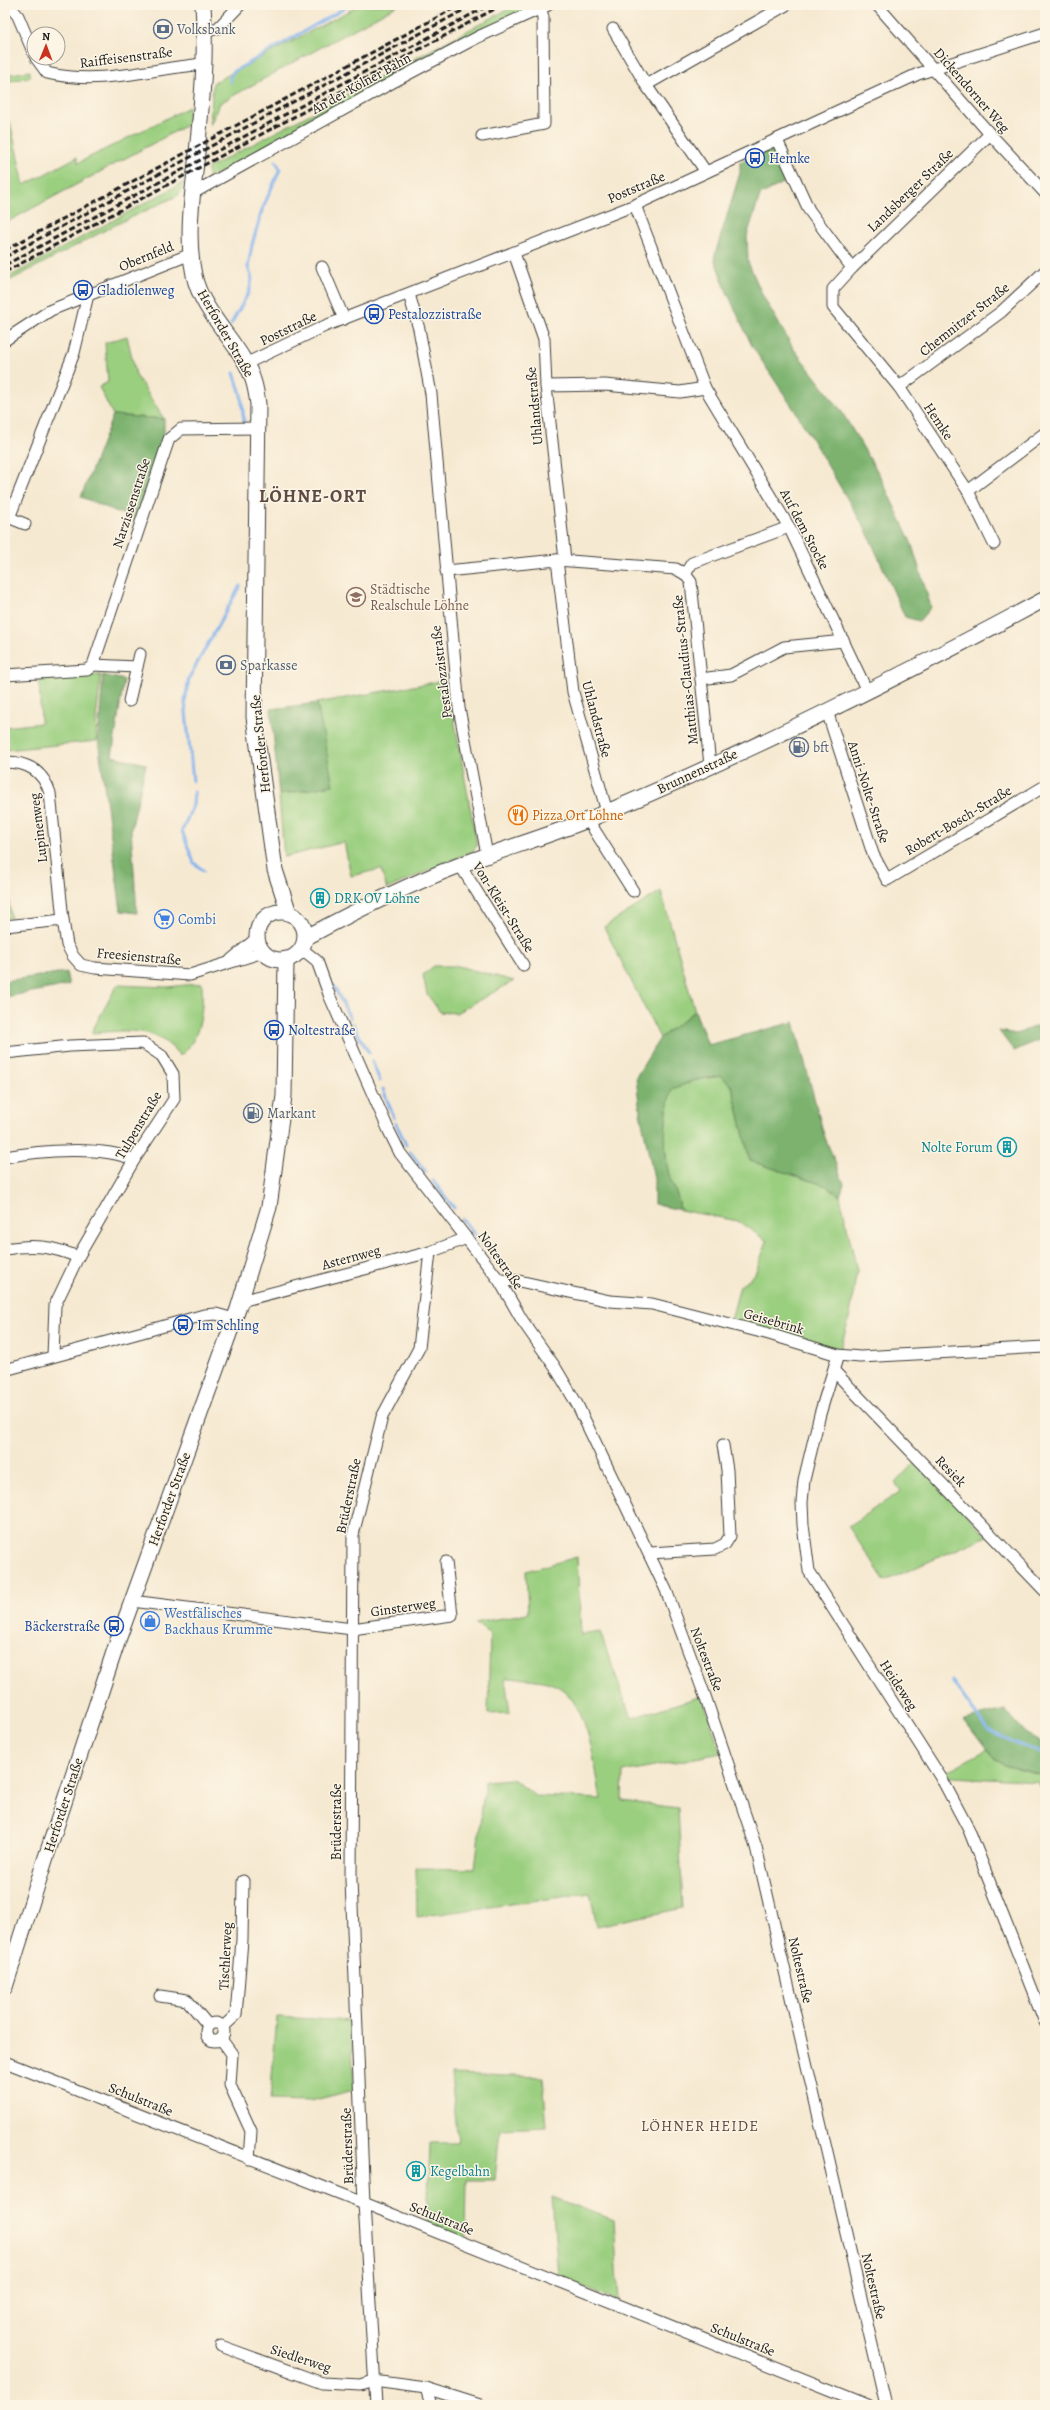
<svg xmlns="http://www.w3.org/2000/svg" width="1050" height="2410" viewBox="0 0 1050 2410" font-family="Alegreya,serif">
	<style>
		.green { fill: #9bcf80; stroke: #5c764e }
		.forest { fill: #7cb26e; stroke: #4c6745 }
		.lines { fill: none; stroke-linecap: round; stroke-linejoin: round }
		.stream { stroke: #83b3ee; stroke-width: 3 }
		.street-casing { stroke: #3d3b37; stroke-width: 13 }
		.secondary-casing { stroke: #3d3b37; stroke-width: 17 }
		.street { stroke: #fff; stroke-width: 11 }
		.secondary { stroke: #fff; stroke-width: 15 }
		.rail { stroke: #1c1c1c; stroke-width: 3; stroke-dasharray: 6 3; stroke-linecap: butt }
		.labels { text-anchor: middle; stroke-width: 3; stroke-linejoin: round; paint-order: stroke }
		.service-label { font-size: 14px; fill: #4e5e75; stroke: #fcf5e5; text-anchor: start }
		.street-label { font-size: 14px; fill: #1c1c1c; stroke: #fcf5e5 }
		.transit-label { font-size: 14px; fill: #164399; stroke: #fcf5e5; text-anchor: start }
		.education-label { font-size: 14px; fill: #785e54; stroke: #fcf5e5; text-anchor: start }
		.food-label { font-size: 14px; fill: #c56008; stroke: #fcf5e5; text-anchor: start }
		.culture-label { font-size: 14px; fill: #0d838f; stroke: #fcf5e5; text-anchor: start }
		.shop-label { font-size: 14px; fill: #366cbe; stroke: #fcf5e5; text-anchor: start }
		.neighbourhood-label { font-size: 15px; letter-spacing: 1px; fill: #5d4a45; stroke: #fcf5e5 }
		.district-label { font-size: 18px; font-weight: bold; letter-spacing: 1px; fill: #5d4a45; stroke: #fcf5e5 }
	</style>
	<rect width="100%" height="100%" fill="#fcf5e5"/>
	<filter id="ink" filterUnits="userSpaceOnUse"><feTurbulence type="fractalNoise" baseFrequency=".025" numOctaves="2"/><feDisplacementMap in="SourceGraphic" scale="8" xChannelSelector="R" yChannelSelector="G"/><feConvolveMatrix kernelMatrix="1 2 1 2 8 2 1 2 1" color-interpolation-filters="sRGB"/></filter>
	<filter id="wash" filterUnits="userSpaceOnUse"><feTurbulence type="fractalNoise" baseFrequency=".012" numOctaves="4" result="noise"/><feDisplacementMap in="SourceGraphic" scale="16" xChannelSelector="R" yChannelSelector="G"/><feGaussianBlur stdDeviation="0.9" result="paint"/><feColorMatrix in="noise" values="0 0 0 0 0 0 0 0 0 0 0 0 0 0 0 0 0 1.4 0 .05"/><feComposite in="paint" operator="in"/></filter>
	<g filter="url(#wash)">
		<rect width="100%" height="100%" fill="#f6e9d1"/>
		<g class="green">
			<polygon points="360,5 398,5 220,103 210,125 213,83"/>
			<polygon points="516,5 537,5 208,179 208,168"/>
			<polygon points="30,71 30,77 5,82 5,75"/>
			<polygon points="189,107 189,124 5,223 5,123 10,122 24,185 77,157 78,163"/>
			<polygon points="184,182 179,195 117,224 5,283 5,279"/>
			<polygon points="127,336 136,375 164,419 113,415 99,387 108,382 105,343"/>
			<polygon points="101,675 96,719 97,741 5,750 5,727 41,723 39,678"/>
			<polygon points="447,680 477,845 473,851 387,889 381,869 351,876 344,842 284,857 279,795 332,785 317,703"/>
			<polygon points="5,866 11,918 5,918"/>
			<polygon points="661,891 695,1011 660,1038 604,927"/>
			<polygon points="434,966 458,966 514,981 456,1013 440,1012 427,994 423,975"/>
			<path d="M202,983C203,1009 202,1038 180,1056C154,1024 127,1031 91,1033L117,985L168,987Z"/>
			<path d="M721,1076L732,1086L750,1161L827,1186L840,1196L857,1270L850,1315L840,1350L731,1320L740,1286L755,1274L767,1241L738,1221L680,1210C678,1193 675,1192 670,1178C663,1156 664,1110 672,1089L696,1080Z"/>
			<polygon points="915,1462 987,1536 885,1581 848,1526 901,1491 895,1483"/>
			<path d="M577,1557L581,1635L600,1632L631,1718L702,1696L721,1753L623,1772L622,1801L678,1808L683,1908L597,1926L590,1893L417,1917L416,1868L475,1869L485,1781L513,1779L536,1796L601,1799C595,1768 589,1706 559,1687C543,1678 523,1679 505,1678L510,1713L488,1714L490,1634L475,1623L528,1613L526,1571Z"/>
			<path d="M986,1750C1001,1767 1024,1771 1045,1776V1796L1038,1782L938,1776Z"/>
			<polygon points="277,2017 351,2021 354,2090 311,2101 270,2100"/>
			<polygon points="451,2074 543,2077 547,2127 500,2129 495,2180 467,2180 466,2240 427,2226 430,2143 458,2143"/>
			<polygon points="552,2197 614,2220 619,2301 558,2277"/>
		</g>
		<g class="forest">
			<polygon points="776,145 791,179 760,195 747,236 748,262 763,296 793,348 840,409 879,474 911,542 931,607 919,621 905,617 867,532 797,414 752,346 726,290 714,258 740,173 740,162"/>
			<polygon points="113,415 164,419 164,435 137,520 81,497"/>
			<polygon points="103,675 124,680 112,756 146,764 131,830 137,913 121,911 98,739"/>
			<polygon points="317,703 333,785 279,795 271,709"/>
			<polygon points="66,972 69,985 5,997 5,981"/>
			<path d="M695,1011L708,1045L794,1022L824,1135L844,1184L840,1196L827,1186L750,1161L732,1086L721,1076L696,1080L672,1089C664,1110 663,1156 670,1178C675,1192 678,1193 680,1210L654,1204V1179L640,1112L636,1077L660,1038Z"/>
			<polygon points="1045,1022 1045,1037 1014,1051 999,1031 1017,1034"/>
			<polygon points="1005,1710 1026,1733 1045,1744 1045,1776 1012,1767 993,1758 964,1720"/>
		</g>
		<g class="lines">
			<g class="stream">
				<polyline points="231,82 230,77 233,72 350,5"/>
				<polyline points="231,324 249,292 252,279 248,267 252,245 262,210 280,169 276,161"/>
				<polyline points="234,373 241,394 244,422"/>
				<polyline points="193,781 185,702 189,678 240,586"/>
				<polyline points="194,792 193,805 182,831 194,863 204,871"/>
				<polyline points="334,986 350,1018"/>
				<polyline points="353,1023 356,1030"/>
				<polyline points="357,1032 369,1053"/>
				<polyline points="372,1061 380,1081"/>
				<polyline points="383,1089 394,1118"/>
				<polyline points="396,1123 406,1145"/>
				<polyline points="410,1152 426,1172"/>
				<polyline points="433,1181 454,1208"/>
				<polyline points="462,1219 484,1246"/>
				<polyline points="952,1681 988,1731 1045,1755"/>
			</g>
		</g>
	</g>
	<g filter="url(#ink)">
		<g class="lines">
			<defs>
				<g id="street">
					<polyline points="9,5 18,16 34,54"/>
					<polyline points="877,5 990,134 1045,193"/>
					<polyline points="613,29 646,85 706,172"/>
					<polyline points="205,32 218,28 240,5"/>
					<path d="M36,58L47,73C99,86 153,68 205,64"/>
					<polyline points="646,85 786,5"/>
					<polyline points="990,134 852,268 833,289 833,307 899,387 968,491 994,544"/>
					<polyline points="482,136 544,124 543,17 540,8"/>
					<polyline points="777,140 809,210 852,268"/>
					<polyline points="193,193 393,82 478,37 548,5"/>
					<polyline points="635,205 705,388 789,527 867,691"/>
					<polyline points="514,253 544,339 546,386 565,560"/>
					<polyline points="322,267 344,319"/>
					<polyline points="409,294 419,329 431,394 459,708 487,855"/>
					<polyline points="5,340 51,310 191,254"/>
					<polyline points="245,364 325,326 635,205 918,74 1045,33"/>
					<polyline points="546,386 605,385 680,392 705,388"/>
					<polyline points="899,387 1001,312 1045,271"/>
					<polyline points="968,491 1045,433"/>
					<polyline points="5,516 25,524"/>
					<polyline points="9,518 74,353 88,295"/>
					<polyline points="557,560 573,692 607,812"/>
					<polyline points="446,571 557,560 676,569 685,574 691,582 710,765"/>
					<polyline points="685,574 692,563 789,527"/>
					<polyline points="93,665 137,667"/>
					<polyline points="5,675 87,670 93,665 169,439 181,429 258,428"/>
					<polyline points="701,679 731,675 784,647 844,641"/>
					<polyline points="129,701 140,654"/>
					<polyline points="827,711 873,854 887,880 1045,786"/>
					<path d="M5,762C28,762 43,771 50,793L63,920"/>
					<polyline points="588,820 633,891"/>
					<polyline points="460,865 523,965"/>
					<polyline points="5,926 63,920 67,945 73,956 81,965 95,968 190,975 263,952"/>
					<polyline points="299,951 307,953 317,961 330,997 389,1131 400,1153 499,1280 522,1320 555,1367 577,1404 666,1590 705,1696 756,1847 886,2405"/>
					<polyline points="231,960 257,938"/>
					<polyline points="5,1053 70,1046 143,1043 162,1056 173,1074 174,1099 134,1160 78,1257 55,1305 53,1356"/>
					<path d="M5,1157C39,1151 103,1145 134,1160"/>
					<path d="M5,1249C34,1244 51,1246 78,1257"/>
					<polyline points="499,1280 519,1281 610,1301 652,1304 769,1334 838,1355 860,1357 1045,1347"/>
					<polyline points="241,1301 430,1252 467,1238"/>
					<polyline points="838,1355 820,1414 804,1480 802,1503 803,1525 809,1571 943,1781 969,1830 1045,2022"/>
					<polyline points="5,1370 204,1315 216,1314 234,1319"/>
					<polyline points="835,1372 1045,1591"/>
					<polyline points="650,1553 715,1549 725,1544 730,1536 727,1470 723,1445"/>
					<polyline points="132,1601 352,1629 452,1615 446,1562"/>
					<polyline points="160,1996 187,2000 208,2025"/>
					<circle cx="215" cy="2032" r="9"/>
					<polyline points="223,2027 236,2015 242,1940 243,1881"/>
					<polyline points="221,2039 232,2054 230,2085 251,2131 249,2159"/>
					<polyline points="5,2062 364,2203 868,2405"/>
					<polyline points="221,2346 322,2383 361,2385 374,2381 426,2388 480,2405"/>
					<polyline points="426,2388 431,2405"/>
					<polyline points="376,2405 364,2203 351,1880 353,1535 382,1417 419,1348 430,1252"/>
				</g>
				<g id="secondary">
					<path d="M203,5C207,58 201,110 196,163C192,199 186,238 194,275C202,315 244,346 254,383C256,390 257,397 258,404L254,717L275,870L289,913"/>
					<circle cx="281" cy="936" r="24"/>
					<path d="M305,938C355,911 407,885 460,865C509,847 559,833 607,812C756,749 902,676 1045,599"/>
					<polyline points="5,1987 45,1860 118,1640 238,1309 269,1207 284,1096 286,959"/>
				</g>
			</defs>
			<use href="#street" class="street-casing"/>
			<use href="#secondary" class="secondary-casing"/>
			<use href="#street" class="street"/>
			<use href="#secondary" class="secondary"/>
			<g class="rail">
				<polyline points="5,250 460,5"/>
				<polyline points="5,257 473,5"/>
				<polyline points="5,265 489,5"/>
				<polyline points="5,272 502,5"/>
			</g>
		</g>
	</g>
	<defs>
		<symbol id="bank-ring" viewBox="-11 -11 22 22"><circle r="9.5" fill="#fcf5e5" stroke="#5c6f8a" stroke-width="1.5"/><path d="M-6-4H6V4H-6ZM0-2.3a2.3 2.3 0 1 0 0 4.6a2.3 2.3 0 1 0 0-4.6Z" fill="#5c6f8a"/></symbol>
		<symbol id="bus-ring" viewBox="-11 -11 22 22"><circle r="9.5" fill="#fcf5e5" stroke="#1a4fb4" stroke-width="1.5"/><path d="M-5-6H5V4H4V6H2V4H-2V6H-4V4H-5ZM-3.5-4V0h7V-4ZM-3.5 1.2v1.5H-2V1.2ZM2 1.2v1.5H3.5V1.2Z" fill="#1a4fb4"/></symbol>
		<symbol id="school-ring" viewBox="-11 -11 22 22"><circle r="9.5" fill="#fcf5e5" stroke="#8d6e63" stroke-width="1.5"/><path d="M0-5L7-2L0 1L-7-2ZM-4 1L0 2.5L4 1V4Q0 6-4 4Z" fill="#8d6e63"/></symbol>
		<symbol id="fuel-ring" viewBox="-11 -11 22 22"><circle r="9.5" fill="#fcf5e5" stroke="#5c6f8a" stroke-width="1.5"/><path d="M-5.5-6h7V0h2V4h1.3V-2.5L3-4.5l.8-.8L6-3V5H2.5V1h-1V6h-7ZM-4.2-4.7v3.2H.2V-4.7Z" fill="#5c6f8a"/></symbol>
		<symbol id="restaurant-ring" viewBox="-11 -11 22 22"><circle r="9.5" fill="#fcf5e5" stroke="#e8710a" stroke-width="1.5"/><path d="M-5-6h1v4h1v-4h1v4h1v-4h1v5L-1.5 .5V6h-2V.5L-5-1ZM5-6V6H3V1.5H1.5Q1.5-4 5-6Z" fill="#e8710a"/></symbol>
		<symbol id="building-ring" viewBox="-11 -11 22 22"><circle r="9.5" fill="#fcf5e5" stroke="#0f9aa8" stroke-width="1.5"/><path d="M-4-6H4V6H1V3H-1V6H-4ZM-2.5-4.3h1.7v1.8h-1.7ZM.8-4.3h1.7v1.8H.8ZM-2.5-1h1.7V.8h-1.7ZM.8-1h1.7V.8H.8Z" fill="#0f9aa8"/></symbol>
		<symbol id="supermarket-ring" viewBox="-11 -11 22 22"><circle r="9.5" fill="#fcf5e5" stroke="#3f7fe0" stroke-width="1.5"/><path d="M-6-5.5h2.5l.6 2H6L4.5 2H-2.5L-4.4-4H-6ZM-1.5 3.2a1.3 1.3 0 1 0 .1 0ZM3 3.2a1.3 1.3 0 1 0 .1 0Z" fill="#3f7fe0"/></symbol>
		<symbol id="shop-ring" viewBox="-11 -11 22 22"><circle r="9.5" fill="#fcf5e5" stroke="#3f7fe0" stroke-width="1.5"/><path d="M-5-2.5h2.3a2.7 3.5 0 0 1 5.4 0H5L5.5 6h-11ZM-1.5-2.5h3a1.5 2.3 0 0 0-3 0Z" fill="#3f7fe0"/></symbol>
	</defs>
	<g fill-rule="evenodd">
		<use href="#bank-ring" x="152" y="18" width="22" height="22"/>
		<use href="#bus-ring" x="744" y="147" width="22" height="22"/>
		<use href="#bus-ring" x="72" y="279" width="22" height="22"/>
		<use href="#bus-ring" x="363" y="303" width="22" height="22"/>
		<use href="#school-ring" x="345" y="586" width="22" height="22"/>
		<use href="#bank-ring" x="215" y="654" width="22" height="22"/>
		<use href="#fuel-ring" x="788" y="736" width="22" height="22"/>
		<use href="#restaurant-ring" x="507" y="804" width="22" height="22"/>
		<use href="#building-ring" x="309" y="887" width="22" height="22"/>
		<use href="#supermarket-ring" x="153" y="908" width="22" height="22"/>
		<use href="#bus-ring" x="263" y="1019" width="22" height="22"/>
		<use href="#fuel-ring" x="242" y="1102" width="22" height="22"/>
		<use href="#building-ring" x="996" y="1136" width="22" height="22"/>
		<use href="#bus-ring" x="172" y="1314" width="22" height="22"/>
		<use href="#shop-ring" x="139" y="1610" width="22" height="22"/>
		<use href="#bus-ring" x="103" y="1615" width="22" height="22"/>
		<use href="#building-ring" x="405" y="2160" width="22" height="22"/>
	</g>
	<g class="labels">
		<g class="service-label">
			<text x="177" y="34">Volksbank</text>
			<text x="240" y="670">Sparkasse</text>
			<text x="813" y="752">bft</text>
			<text x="267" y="1118">Markant</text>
		</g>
		<g class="street-label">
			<text transform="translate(126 57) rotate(-7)" y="5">Raiffeisenstraße</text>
			<text transform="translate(361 83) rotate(-29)" y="5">An der Kölner Bahn</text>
			<text transform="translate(972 90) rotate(49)" y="5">Dickendorner Weg</text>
			<text transform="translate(636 187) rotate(-23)" y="5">Poststraße</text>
			<text transform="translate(910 190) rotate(-44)" y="5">Landsberger Straße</text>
			<text transform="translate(146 256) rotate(-22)" y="5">Obernfeld</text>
			<text transform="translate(964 319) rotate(-38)" y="5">Chemnitzer Straße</text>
			<text transform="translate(288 328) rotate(-26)" y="5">Poststraße</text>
			<text transform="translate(226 333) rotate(60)" y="5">Herforder Straße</text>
			<text transform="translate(534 406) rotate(-95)" y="5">Uhlandstraße</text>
			<text transform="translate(939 421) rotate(56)" y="5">Hemke</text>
			<text transform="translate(131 503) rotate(-72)" y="5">Narzissenstraße</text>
			<text transform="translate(805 529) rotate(62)" y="5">Auf dem Stocke</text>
			<text transform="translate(685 670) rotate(-96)" y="5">Matthias-Claudius-Straße</text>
			<text transform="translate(441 672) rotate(-97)" y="5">Pestalozzistraße</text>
			<text transform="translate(597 719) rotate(75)" y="5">Uhlandstraße</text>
			<text transform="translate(260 744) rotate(-96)" y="5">Herforder Straße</text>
			<text transform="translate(697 771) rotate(-25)" y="5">Brunnenstraße</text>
			<text transform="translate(869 792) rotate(72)" y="5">Anni-Nolte-Straße</text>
			<text transform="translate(958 820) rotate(-31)" y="5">Robert-Bosch-Straße</text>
			<text transform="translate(38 828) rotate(-97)" y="5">Lupinenweg</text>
			<text transform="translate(504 907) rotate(58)" y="5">Von-Kleist-Straße</text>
			<text transform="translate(139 956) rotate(5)" y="5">Freesienstraße</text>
			<text transform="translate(138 1125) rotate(-59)" y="5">Tulpenstraße</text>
			<text transform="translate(351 1257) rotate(-15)" y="5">Asternweg</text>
			<text transform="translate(501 1260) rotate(55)" y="5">Noltestraße</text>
			<text transform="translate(774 1321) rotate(16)" y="5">Geisebrink</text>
			<text transform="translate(951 1471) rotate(46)" y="5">Resiek</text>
			<text transform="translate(348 1496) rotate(-78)" y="5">Brüderstraße</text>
			<text transform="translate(169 1499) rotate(-70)" y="5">Herforder Straße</text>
			<text transform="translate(403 1607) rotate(-8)" y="5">Ginsterweg</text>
			<text transform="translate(707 1659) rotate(69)" y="5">Noltestraße</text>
			<text transform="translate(899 1685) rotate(57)" y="5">Heideweg</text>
			<text transform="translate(63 1805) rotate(-72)" y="5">Herforder Straße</text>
			<text transform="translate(336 1822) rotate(-90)" y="5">Brüderstraße</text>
			<text transform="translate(225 1956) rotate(-87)" y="5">Tischlerweg</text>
			<text transform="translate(801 1970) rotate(77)" y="5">Noltestraße</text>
			<text transform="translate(141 2099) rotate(22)" y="5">Schulstraße</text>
			<text transform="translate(347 2146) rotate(-92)" y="5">Brüderstraße</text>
			<text transform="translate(442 2218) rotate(22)" y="5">Schulstraße</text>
			<text transform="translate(874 2286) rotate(77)" y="5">Noltestraße</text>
			<text transform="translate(743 2339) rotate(22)" y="5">Schulstraße</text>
			<text transform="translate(301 2358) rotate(18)" y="5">Siedlerweg</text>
		</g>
		<g class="transit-label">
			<text x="769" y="163">Hemke</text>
			<text x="97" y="295">Gladiolenweg</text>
			<text x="388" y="319">Pestalozzistraße</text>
			<text x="288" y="1035">Noltestraße</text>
			<text x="197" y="1330">Im Schling</text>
			<text x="100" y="1631" text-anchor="end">Bäckerstraße</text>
		</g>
		<g class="education-label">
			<text x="370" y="594">Städtische<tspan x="370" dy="16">Realschule Löhne</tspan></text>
		</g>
		<g class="food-label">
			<text x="532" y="820">Pizza Ort Löhne</text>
		</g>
		<g class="culture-label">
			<text x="334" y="903">DRK OV Löhne</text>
			<text x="993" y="1152" text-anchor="end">Nolte Forum</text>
			<text x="430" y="2176">Kegelbahn</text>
		</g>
		<g class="shop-label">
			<text x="178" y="924">Combi</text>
			<text x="164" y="1618">Westfälisches<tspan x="164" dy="16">Backhaus Krumme</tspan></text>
		</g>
		<g class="neighbourhood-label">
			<text x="700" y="2131">LÖHNER HEIDE</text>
		</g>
		<g class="district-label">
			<text x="313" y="502">LÖHNE-ORT</text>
		</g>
	</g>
	<rect width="1050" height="2410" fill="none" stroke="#fcf5e5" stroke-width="20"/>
	<g transform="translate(46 46) rotate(1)"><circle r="19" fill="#fcf5e5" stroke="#a29e95"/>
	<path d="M0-3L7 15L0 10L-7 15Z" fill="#c8321e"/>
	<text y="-6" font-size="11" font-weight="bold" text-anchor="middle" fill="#1c1c1c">N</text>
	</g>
</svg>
